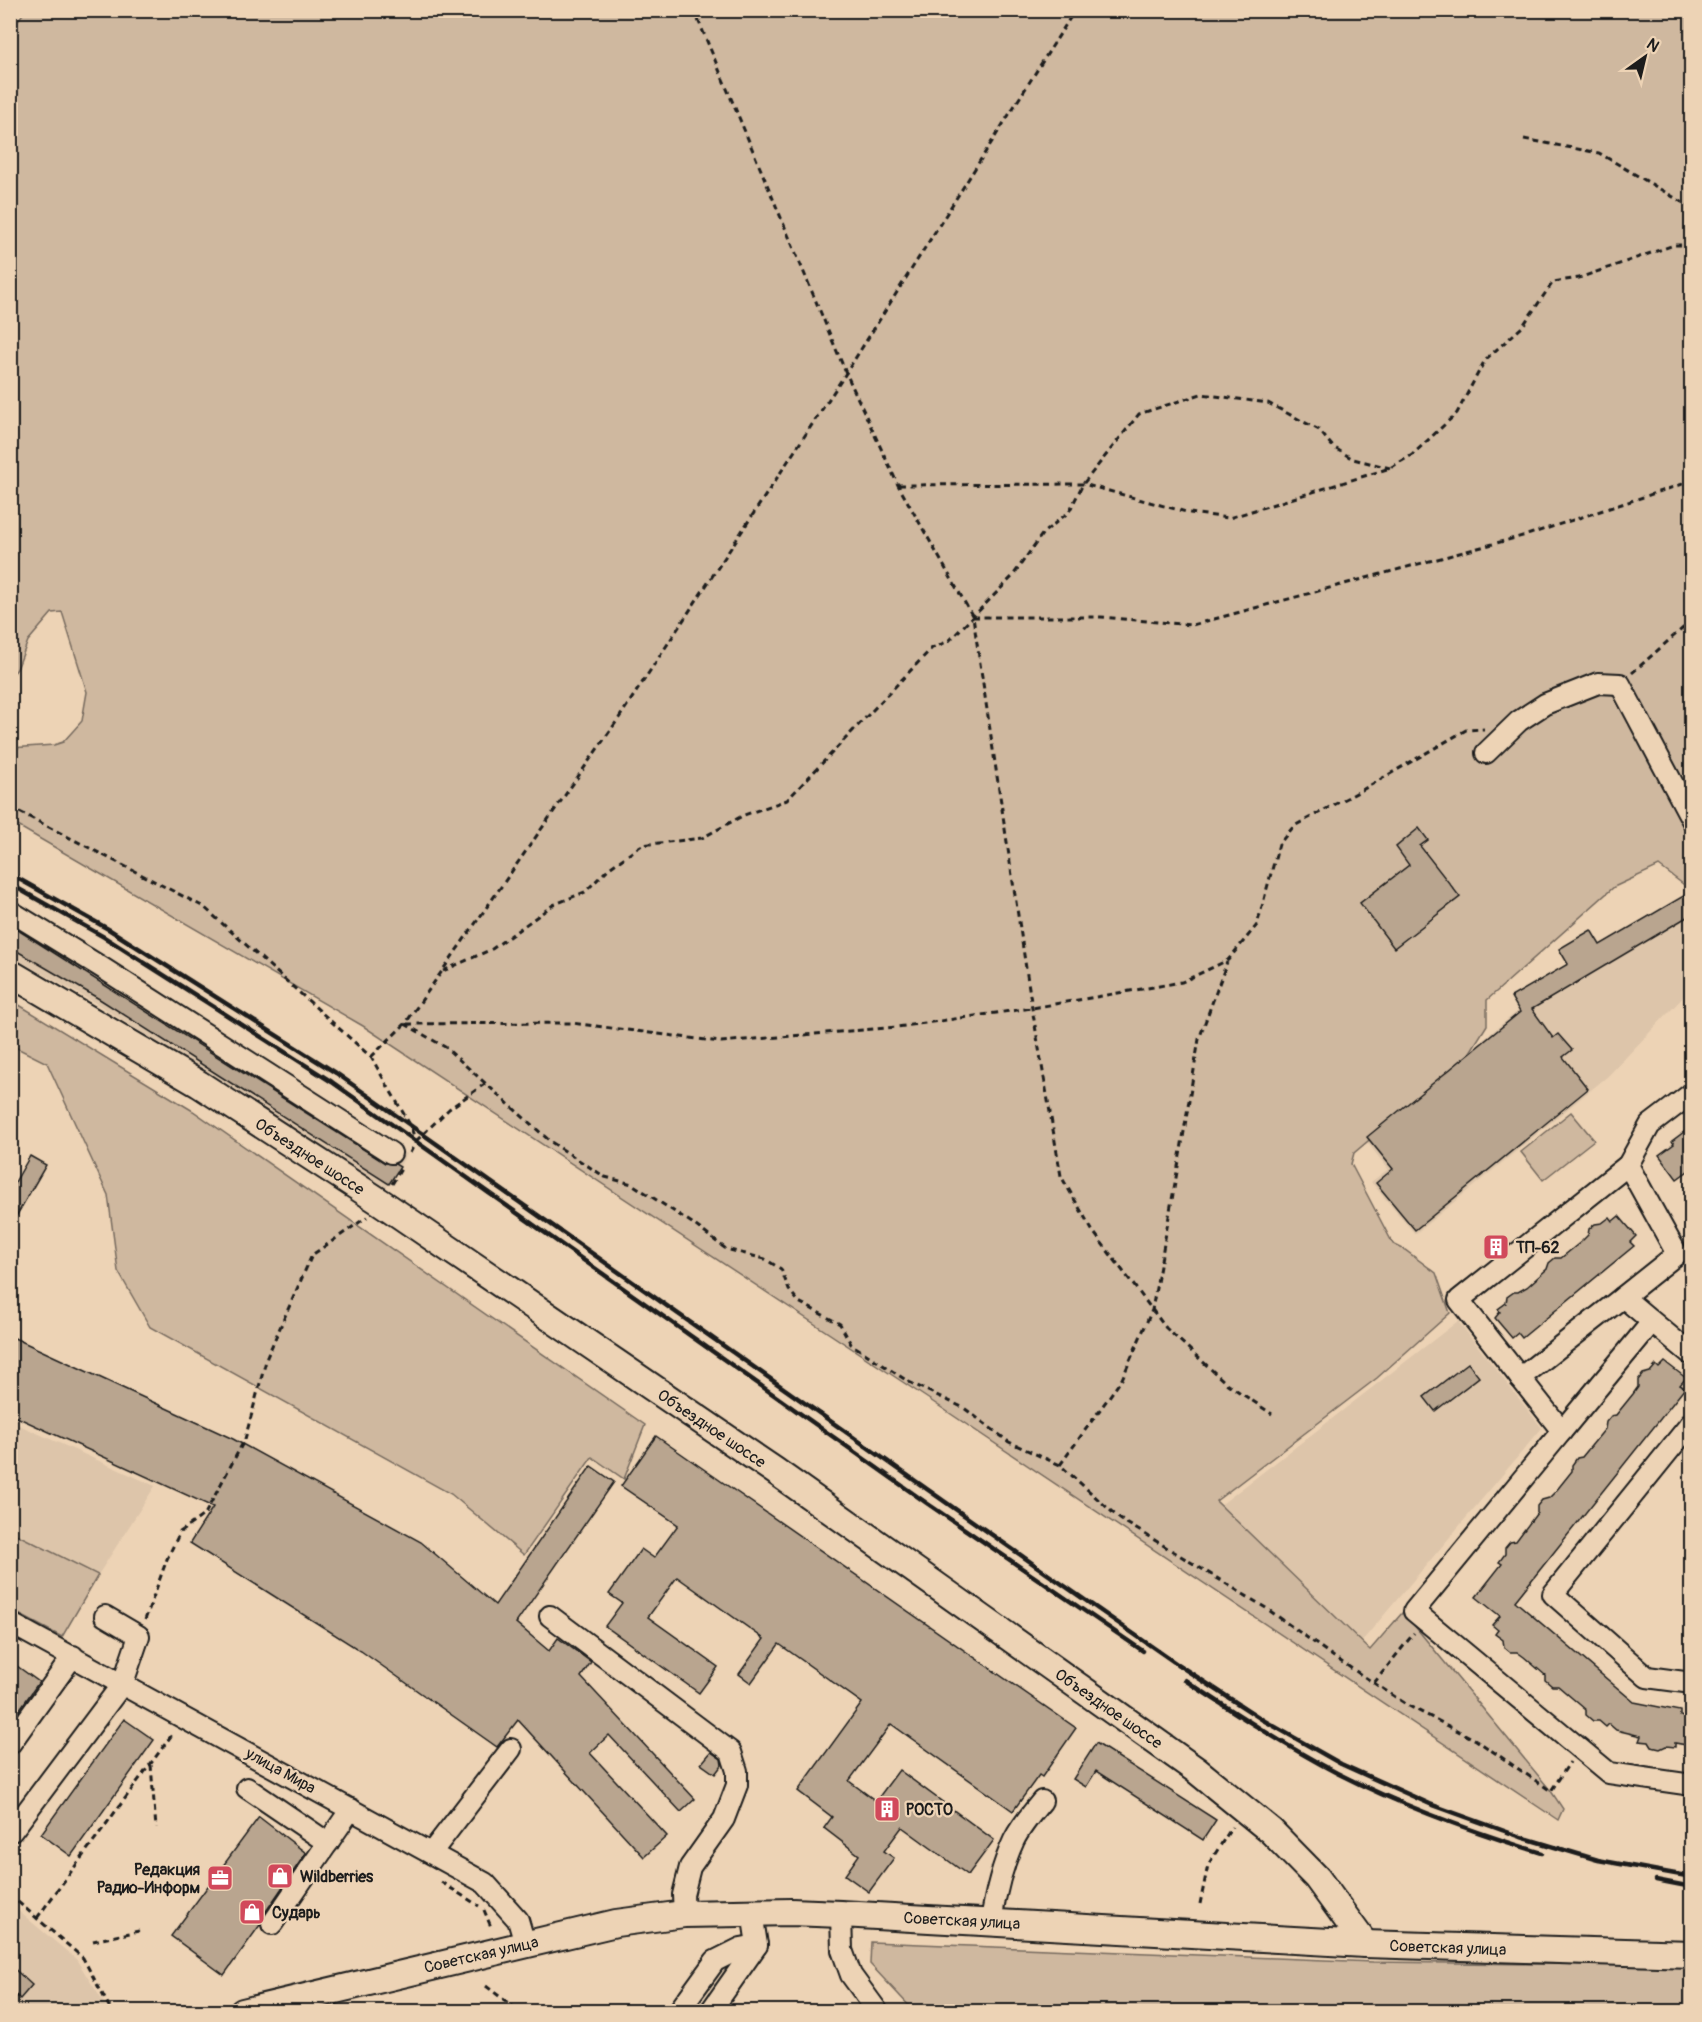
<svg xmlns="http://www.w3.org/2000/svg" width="1702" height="2022" viewBox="0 0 1702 2022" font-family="Pangolin,sans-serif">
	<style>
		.built { fill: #ddc5aa }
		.green { fill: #cfb89f; stroke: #766a5e; stroke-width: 1.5 }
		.building { fill: #b9a58f; stroke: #1c1c1c; stroke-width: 1.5 }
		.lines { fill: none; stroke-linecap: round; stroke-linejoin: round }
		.minor-casing { stroke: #1c1c1c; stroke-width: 24 }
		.major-casing { stroke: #1c1c1c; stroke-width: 30 }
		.path { stroke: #1c1c1c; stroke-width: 3; stroke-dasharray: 6 4.5; stroke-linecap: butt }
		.minor { stroke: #edd3b5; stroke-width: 20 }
		.major { stroke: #edd3b5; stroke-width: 26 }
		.rail { stroke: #1c1c1c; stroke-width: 4.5 }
		.labels { text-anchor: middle; stroke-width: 4.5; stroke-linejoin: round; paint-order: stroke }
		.street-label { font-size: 16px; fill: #1c1c1c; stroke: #edd3b5 }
		.poi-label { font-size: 16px; font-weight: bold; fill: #1c1c1c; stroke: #edd3b5; text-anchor: start }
	</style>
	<rect width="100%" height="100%" fill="#edd3b5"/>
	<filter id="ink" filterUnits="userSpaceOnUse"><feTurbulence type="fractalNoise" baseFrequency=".0167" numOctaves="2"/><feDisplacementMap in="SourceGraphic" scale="12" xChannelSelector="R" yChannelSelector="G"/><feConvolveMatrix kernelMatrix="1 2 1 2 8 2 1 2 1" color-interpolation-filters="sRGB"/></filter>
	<g filter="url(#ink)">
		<g class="built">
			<polygon points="10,902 407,1154 385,1190 99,1005 11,956"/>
			<polygon points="1692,908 1691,989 1608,1076 1415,1234 1371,1182 1388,1169 1363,1137 1545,989"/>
			<polygon points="1458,1321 1542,1428 1357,1647 1209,1514"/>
			<polygon points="10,1421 155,1486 98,1575 11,1531"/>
			<polygon points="10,1904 76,1959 109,2011 11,2011"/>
		</g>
		<g class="green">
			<polygon points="25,11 1691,11 1691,890 1659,866 1614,887 1487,1000 1487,1025 1467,1057 1354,1153 1351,1164 1393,1244 1405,1250 1436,1273 1450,1313 1377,1378 1216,1501 1370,1650 1403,1612 1551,1791 1563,1809 1558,1820 930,1400 363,1026 11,822 11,748 54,745 63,742 82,721 87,692 62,612 52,613 28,641 17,669 11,676 10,31"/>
			<polygon points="11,1000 193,1111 645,1425 624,1479 592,1457 524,1555 451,1494 150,1327 118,1271 108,1195 47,1063 11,1045"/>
			<polygon points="1571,1112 1594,1140 1543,1180 1521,1152"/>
			<polygon points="10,1531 98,1575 62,1637 11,1610"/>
			<polygon points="871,1942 1373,1962 1691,1966 1691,2011 914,2011 870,1964"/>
		</g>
		<g class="building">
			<polygon points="1419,828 1428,840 1420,846 1460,897 1394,948 1360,903 1409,865 1396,847"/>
			<polygon points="1692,891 1692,914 1532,1009 1553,1038 1558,1034 1572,1050 1563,1057 1588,1089 1415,1230 1376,1183 1393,1169 1367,1137 1520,1012 1511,997 1568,964 1559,949 1591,930 1600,945"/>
			<polygon points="10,925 385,1163 395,1164 400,1167 389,1184 101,1000 10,947"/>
			<polygon points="1692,1126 1692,1168 1677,1179 1659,1155 1674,1144 1672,1141"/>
			<polygon points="30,1156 46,1165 10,1227 10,1191"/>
			<polygon points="1619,1216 1636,1236 1630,1242 1634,1246 1522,1338 1518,1333 1512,1338 1495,1318 1500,1312 1498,1309 1506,1303 1507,1297 1514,1292 1518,1292 1527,1287 1547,1269 1549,1263 1555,1258 1561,1258 1582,1241 1588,1235 1589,1229 1595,1224 1602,1223 1610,1217 1613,1221"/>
			<polygon points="10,1336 233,1439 421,1542 495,1605 591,1466 614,1482 516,1623 549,1651 558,1638 591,1662 581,1677 695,1799 681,1812 609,1735 590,1753 667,1836 644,1857 518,1720 497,1747 361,1651 190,1543 213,1507 10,1414"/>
			<polygon points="1665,1362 1686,1378 1680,1385 1685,1388 1515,1601 1634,1702 1680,1711 1680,1716 1692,1719 1692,1746 1675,1743 1675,1747 1666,1746 1660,1749 1652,1747 1649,1742 1639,1741 1641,1736 1616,1730 1609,1724 1606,1727 1599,1721 1593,1721 1586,1715 1586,1710 1558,1686 1552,1686 1545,1680 1545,1675 1524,1657 1517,1652 1510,1652 1504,1647 1503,1640 1495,1634 1498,1630 1492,1625 1500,1616 1476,1597 1502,1564 1499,1562 1505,1554 1505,1548 1510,1542 1516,1541 1537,1513 1537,1506 1542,1500 1549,1498 1556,1491 1572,1471 1572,1465 1577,1458 1582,1457 1605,1429 1606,1422 1611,1416 1616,1415 1633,1394 1638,1387 1638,1380 1643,1374 1650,1372 1656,1365 1659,1368"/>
			<polygon points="1468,1363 1479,1377 1435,1411 1424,1397"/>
			<polygon points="656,1436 1076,1728 1042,1777 1039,1775 1013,1811 891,1724 849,1781 876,1801 899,1770 994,1840 968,1875 902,1827 884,1851 894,1858 869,1892 845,1875 859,1855 824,1828 832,1817 798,1791 862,1703 779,1644 751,1683 739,1674 764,1639 677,1577 648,1617 718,1667 699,1693 605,1626 622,1603 609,1594 641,1549 654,1558 678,1525 621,1486"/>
			<polygon points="10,1661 39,1682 10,1723"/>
			<polygon points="124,1719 154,1740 71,1856 41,1834"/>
			<polygon points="1096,1743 1216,1820 1203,1840 1096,1771 1086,1787 1073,1779"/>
			<polygon points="711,1752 721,1759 722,1765 715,1774 701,1764"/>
			<polygon points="259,1817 306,1853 262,1917 260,1925 224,1975 171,1936"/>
			<polygon points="10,1965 32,1985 20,1999 10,1990"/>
		</g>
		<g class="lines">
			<defs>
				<g id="minor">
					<polyline points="1486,753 1519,721 1545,704 1598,683 1620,684 1692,820"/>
					<polyline points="10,911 101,967 391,1153"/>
					<polyline points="1692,1093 1650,1125 1628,1165 1459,1300 1562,1431 1414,1611 1609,1773 1692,1785"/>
					<polyline points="1628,1165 1677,1254 1623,1297 1692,1355"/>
					<polyline points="1520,1378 1623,1297"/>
					<polyline points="1692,1422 1553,1594 1647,1677 1692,1683"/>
					<polyline points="1562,1431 1652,1322"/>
					<polyline points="550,1616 731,1752 737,1771 737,1785 724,1819 690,1867 683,1895 684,1914"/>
					<polyline points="10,1623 485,1883 518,1920 525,1944"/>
					<polyline points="10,1744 73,1656"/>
					<polyline points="247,1788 328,1843"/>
					<polyline points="10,1830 12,1831 123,1683 139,1636 105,1616"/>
					<polyline points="431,1853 511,1749"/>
					<polyline points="841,1914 842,1950 851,1975 878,2012"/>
					<path d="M991,1922C995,1894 1002,1866 1014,1840C1021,1826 1032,1813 1042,1801"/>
					<polyline points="272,1924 351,1809"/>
					<polyline points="678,2012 715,1961 741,1948 757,1945"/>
					<polyline points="710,2012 757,1945 752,1912"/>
				</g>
				<g id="major">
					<polyline points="10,973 199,1084 382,1203 775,1471 1196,1770 1271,1831 1317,1878 1365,1944"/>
					<polyline points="243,2012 616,1923 684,1914 791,1912 841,1914 1365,1944 1692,1954"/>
				</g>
			</defs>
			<use href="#minor" class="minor-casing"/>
			<use href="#major" class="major-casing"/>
			<g class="path">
				<polyline points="694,10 846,373 898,485 973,617 1032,1008 1061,1176 1092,1230 1166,1328 1226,1383 1272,1414"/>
				<polyline points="1524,139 1599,153 1692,208"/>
				<polyline points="899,485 1083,484 1190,513 1229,518 1390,468 1412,455 1457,413 1485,360 1522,327 1553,282 1579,278 1674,245 1692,245"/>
				<polyline points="973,617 1101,617 1192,625 1530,534 1692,481"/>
				<polyline points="1632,673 1692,620"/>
				<polyline points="10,807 204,907 371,1057 409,1123 416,1141 410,1153"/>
				<polyline points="443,971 492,949 553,905 585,892 608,869 642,845 702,838 744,815 787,800 932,648 949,641 1012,577 1043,533 1069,512 1083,484 1139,414 1201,394 1268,403 1319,430 1333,447 1353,459 1390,468"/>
				<polyline points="405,1024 445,1047 551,1142 605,1177 632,1184 692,1223 726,1249 765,1259 781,1269 789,1290 799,1302 840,1324 851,1344 909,1382 964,1408 1009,1442 1060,1465 1120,1519 1266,1608 1334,1657 1409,1706 1476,1740 1551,1791 1570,1762"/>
				<polyline points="407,1024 572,1023 721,1042 897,1027 1032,1008 1182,982 1228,960 1257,925 1279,844 1294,826 1362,790 1466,730 1484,729"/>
				<polyline points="371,1057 405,1024 619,718 846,373 1075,10"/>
				<polyline points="416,1141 449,1109 486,1083"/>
				<polyline points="392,1184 401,1169"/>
				<polyline points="1060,1465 1122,1379 1152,1310 1181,1150 1199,1039 1227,962"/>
				<polyline points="145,1620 167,1559 180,1532 205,1514 245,1439 267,1357 312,1255 367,1217"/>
				<polyline points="1374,1683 1414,1633"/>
				<polyline points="151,1765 156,1828"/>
				<polyline points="441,1882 479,1906"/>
				<polyline points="10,1895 83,1958 112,2012"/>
				<polyline points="1200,1904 1208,1865 1232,1827"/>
				<polyline points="484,1910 491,1927"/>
				<polyline points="37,1918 174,1732"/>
				<polyline points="93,1941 139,1931"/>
				<polyline points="486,1986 520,2012"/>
			</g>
			<use href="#minor" class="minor"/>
			<use href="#major" class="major"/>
			<g class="rail">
				<polyline points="10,874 110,930 336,1073 1049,1575 1177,1664 1263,1720 1341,1764 1430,1804 1521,1837 1598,1860 1692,1877"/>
				<polyline points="10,884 104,937 332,1082 928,1504 1143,1651"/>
				<path d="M1185,1680C1235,1713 1284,1745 1337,1773C1402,1806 1473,1832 1542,1853"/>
				<polyline points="1656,1880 1692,1887"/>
			</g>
		</g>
	</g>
	<defs>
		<symbol id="building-square" viewBox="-11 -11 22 22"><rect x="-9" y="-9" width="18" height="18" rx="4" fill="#d1495b" stroke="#edd3b5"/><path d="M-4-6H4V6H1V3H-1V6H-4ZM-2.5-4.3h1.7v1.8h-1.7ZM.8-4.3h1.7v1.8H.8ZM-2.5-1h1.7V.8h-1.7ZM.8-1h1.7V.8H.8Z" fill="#fff"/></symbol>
		<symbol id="shop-square" viewBox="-11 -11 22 22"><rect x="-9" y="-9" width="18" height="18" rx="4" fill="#d1495b" stroke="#edd3b5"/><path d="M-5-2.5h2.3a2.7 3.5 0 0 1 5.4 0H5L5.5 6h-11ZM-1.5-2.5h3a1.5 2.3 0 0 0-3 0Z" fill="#fff"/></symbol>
		<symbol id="office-square" viewBox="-11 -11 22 22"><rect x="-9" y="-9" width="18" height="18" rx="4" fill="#d1495b" stroke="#edd3b5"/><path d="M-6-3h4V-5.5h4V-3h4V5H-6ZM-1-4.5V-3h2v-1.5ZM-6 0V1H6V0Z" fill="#fff"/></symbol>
	</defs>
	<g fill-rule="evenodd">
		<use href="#building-square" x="1481" y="1232" width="30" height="30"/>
		<use href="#building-square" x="872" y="1794" width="30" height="30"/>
		<use href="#shop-square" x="265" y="1861" width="30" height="30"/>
		<use href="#office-square" x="205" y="1863" width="30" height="30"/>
		<use href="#shop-square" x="237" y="1897" width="30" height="30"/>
	</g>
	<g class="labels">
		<g class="street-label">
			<text transform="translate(310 1156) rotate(33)" y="6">Объездное шоссе</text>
			<text transform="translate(712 1428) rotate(34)" y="6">Объездное шоссе</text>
			<text transform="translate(1109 1708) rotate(35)" y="6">Объездное шоссе</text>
			<text transform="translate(281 1770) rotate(29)" y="6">улица Мира</text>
			<text transform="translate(962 1920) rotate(3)" y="6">Советская улица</text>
			<text transform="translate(1448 1947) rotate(2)" y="6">Советская улица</text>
			<text transform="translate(481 1954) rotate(-13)" y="6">Советская улица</text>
		</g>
		<g class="poi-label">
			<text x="1516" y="1253">ТП-62</text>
			<text x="906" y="1815">РОСТО</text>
			<text x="200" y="1875" text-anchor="end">Редакция<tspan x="200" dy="18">Радио-Информ</tspan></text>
			<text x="300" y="1882">Wildberries</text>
			<text x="272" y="1918">Сударь</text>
		</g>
	</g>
	<rect width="1702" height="2022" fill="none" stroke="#edd3b5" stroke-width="36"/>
	<rect x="18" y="18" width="1666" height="1986" fill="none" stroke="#1c1c1c" stroke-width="2" filter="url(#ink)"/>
	<g transform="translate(1645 57) rotate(34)" stroke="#edd3b5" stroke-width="4.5" paint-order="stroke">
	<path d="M0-4.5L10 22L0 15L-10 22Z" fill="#1c1c1c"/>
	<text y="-9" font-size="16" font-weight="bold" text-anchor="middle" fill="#1c1c1c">N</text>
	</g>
</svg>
